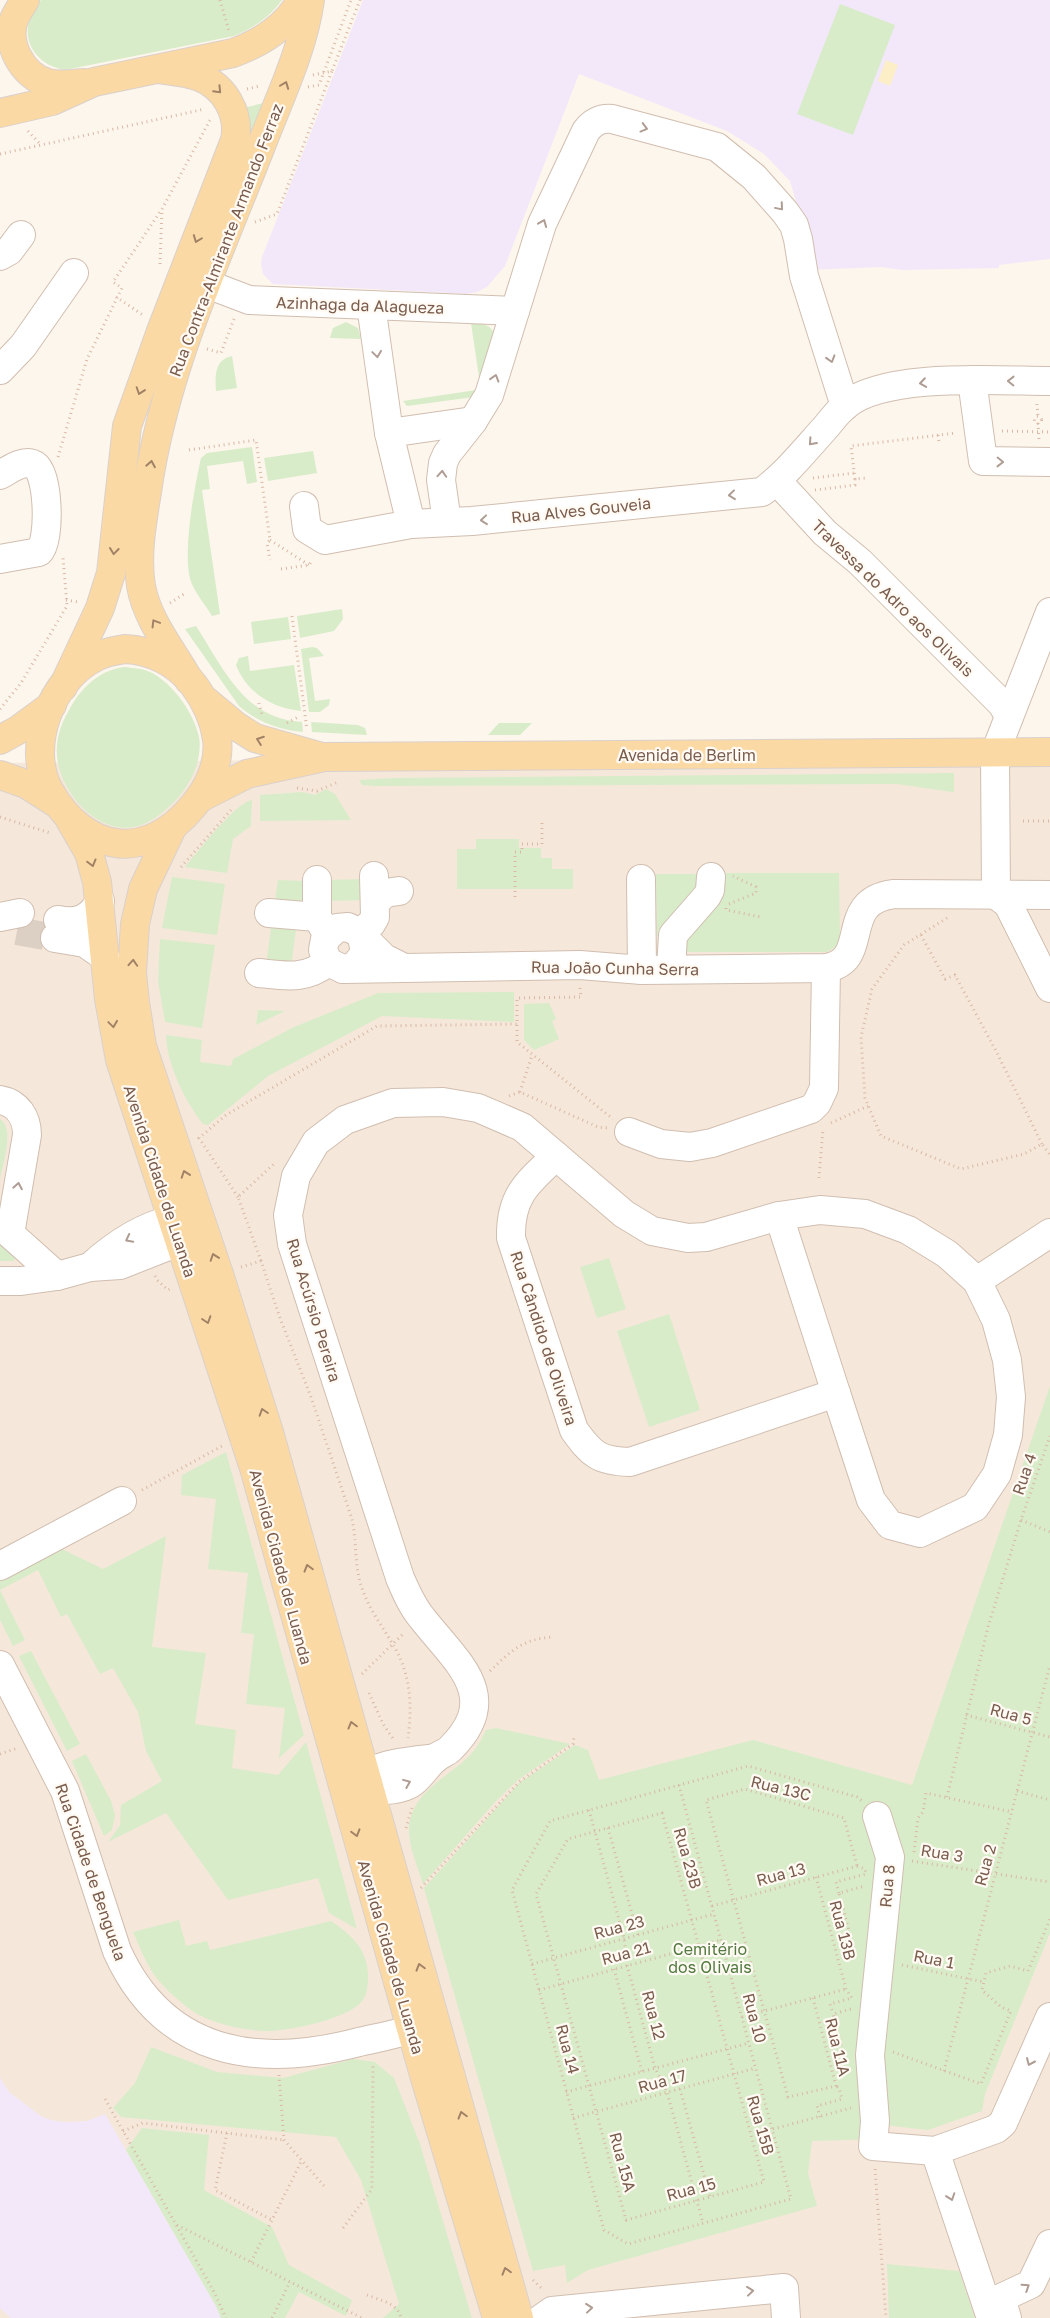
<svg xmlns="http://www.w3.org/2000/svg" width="1050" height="2318" viewBox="0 0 1050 2318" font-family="'Golos Text',sans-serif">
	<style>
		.residential { fill: #f5e8da }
		.education { fill: #f3e8fa }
		.green { fill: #d8ecc9 }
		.sand { fill: #fcefc7 }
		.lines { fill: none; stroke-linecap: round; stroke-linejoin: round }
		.minor-tunnel { stroke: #dcd0c4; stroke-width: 28; stroke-dasharray: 28 14; stroke-linecap: butt }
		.minor-casing { stroke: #d1beb0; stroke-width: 30 }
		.major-casing { stroke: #dad1cd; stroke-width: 30 }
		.path { stroke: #d9b8a5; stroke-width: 3; stroke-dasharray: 1 4; stroke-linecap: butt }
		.minor { stroke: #fff; stroke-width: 28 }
		.major { stroke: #fbd9a5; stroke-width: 28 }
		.oneway { stroke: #a18267 }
		.oneway2 { stroke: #af9d94 }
		.labels { text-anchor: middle; stroke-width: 4.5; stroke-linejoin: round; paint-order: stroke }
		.street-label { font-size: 16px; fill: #7a5c4d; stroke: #fffaf3 }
		.park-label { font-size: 16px; fill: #537a41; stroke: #fffaf3 }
	</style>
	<rect width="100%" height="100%" fill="#fdf6ec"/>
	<polygon class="residential" points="1050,752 1050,2318 0,2318 0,763"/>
	<g class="education">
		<polygon points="363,0 1050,0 1050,259 999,265 999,268 902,270 881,267 808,270 804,229 790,181 764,154 727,131 579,74 505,266 487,287 477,292 467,294 273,284 263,274 261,264 262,257"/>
		<polygon points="0,2078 9,2092 42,2117 55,2121 69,2122 87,2121 105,2114 216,2306 221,2318 11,2318 0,2308"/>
	</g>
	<g class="green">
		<path d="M41,0H282C270,17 253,28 234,36L65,70C29,64 15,28 41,0Z"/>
		<polygon points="840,4 895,25 853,135 797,114"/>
		<polygon points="268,102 227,207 243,108"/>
		<polygon points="346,322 358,328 361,339 330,338 333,328"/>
		<path d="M471,323C481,324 489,323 494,333L480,384Z"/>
		<path d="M232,356L237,388L216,391C215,376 214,360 232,356Z"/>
		<polygon points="476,390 474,397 407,406 403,401"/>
		<path d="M252,447L257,482L247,484L243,461L207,466L210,489L202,490L220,614L212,616C205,604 194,592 190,579C183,548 194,490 201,458L207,453Z"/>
		<polygon points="313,451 317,473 268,481 264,458"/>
		<polygon points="342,609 343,619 334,631 300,638 297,616"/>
		<polygon points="288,617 291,639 254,644 251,622"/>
		<path d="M196,626C224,669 244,719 302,722L303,732C278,730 258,722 239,706L185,629Z"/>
		<polygon points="312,647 317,648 324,656 309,658 315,701 330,699 329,705 320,712 309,712 301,649"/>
		<path d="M248,656L250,671L294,665L301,711C272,708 247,693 236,665L239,658Z"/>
		<path d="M124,667C132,668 142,668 150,672C172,682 194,713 199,737C203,760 190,786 174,802C162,813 149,825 133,827C92,834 53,783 57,745C58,729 66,714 75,700C87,683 102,670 124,667Z"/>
		<polygon points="311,722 358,725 365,728 367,735 312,732"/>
		<polygon points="499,723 532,723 520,735 488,735"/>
		<polygon points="954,773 954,792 952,792 897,784 375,786 362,785 359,780 394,778"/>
		<polygon points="326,789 335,794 351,820 260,821 260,795 302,792 315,795"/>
		<path d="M252,800L251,826L233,839L227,873L185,867C197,853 236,802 252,800Z"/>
		<polygon points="476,839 519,839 519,848 541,848 541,858 552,858 552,869 573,869 573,889 457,889 457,849 476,849"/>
		<polygon points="719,873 839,873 840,937 838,945 827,952 676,952"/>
		<polygon points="656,874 703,874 700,884 657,936"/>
		<polygon points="172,877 225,884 217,935 162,928"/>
		<polygon points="368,879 369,900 325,901 325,880"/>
		<polygon points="278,880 306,881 305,900 298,901 297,908 274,906"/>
		<polygon points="271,927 296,929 291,969 266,967"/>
		<polygon points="160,939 215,945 202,1028 165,1022 158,981"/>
		<path d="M514,992V1022L382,1016L268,1076L208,1125L203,1124C185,1101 167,1065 166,1035L202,1040L200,1062L231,1066L233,1059L294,1027L378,993Z"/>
		<polygon points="549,1003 556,1019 552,1021 559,1039 534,1050 524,1040 524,1004"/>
		<polygon points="258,1010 285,1011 256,1025"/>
		<path d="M0,1119C15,1129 3,1163 0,1179Z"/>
		<polygon points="0,1237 15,1258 14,1261 0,1261"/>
		<polygon points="609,1258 626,1309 597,1318 580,1267"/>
		<polygon points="669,1314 700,1410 649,1427 617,1331"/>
		<polygon points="1050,1386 1050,1933 985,2094 982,2111 928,2130 883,2125 881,2139 812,2141 808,2173 817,2206 588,2270 567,2283 565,2265 533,2271 424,1888 519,1783 575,1745 588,1750 599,1780 753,1740 912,1785"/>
		<polygon points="226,1452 304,1735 279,1758 285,1708 246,1704 254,1634 241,1633 248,1573 208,1569 216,1499 181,1495 182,1475"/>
		<polygon points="166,1536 152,1647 206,1653 195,1724 236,1730 232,1768 278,1775 306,1742 357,1929 329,1913 318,1878 228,1900 166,1813 108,1842 120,1825 121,1805 162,1781 146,1751 138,1712 113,1668 100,1674 67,1614 61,1617 38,1570 0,1590 25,1640 13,1646 0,1620 0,1580 62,1549 103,1569"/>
		<polygon points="31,1651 80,1744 67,1751 19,1656"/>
		<path d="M496,1728L570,1744L518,1780L496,1801L423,1884C418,1867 408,1846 409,1828C411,1791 451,1776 472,1753C478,1746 482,1738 486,1730Z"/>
		<polygon points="86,1754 111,1801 115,1815 112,1830 104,1836 72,1761"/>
		<path d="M179,1920L186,1946L207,1941L210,1950L331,1921C351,1935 367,1948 368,1974C368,1983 368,1992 363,2000C350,2019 286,2032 264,2031C244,2030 219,2025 201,2016C187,2009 161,1986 153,1973C145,1961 139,1945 133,1932Z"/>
		<polygon points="151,2047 217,2072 283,2078 353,2059 375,2062 394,2078 420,2144 472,2318 383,2318 399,2304 361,2180 336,2137 121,2117 113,2108 135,2083"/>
		<polygon points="142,2128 209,2135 204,2190 272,2227 289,2265 352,2300 346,2316 299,2292 285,2318 221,2318 216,2306 126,2150"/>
		<polygon points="887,2264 959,2271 975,2318 889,2318"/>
	</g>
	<polygon class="sand" points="886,60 898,65 890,86 878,81"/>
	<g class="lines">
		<polyline class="minor-tunnel" points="17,931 55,938"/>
		<defs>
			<g id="minor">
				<polyline points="0,256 9,251 21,235"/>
				<polyline points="207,284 249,300 515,311"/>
				<polyline points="371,305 389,433 411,524"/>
				<polyline points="0,370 23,346 74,273"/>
				<polyline points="972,380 983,461 1050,462"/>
				<polyline points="389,433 473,421"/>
				<path d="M0,475C9,470 22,460 33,464C49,469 51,541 39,552L0,559"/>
				<polyline points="777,481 825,533 860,562 1002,704 1009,716"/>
				<path d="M304,506L307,529L325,540L411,524L472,521L762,492C786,474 805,450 825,428C832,420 838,411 846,405C886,372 998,381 1050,381"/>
				<path d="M447,522L441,480L443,463L447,454L473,421L489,395L542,224L586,131C593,122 600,118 612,119L717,147L754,177L785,212L794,225L798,239L804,276L845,406"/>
				<polyline points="1050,612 995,753 996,895 1008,904 1050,988"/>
				<polyline points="641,879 642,970"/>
				<polyline points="317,880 317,917 328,935"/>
				<polyline points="375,903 385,893 399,891"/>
				<polyline points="269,913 317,917"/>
				<polyline points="0,917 20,913"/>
				<path d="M58,920C77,924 90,919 100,901"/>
				<polyline points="359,933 371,924 375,917 374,876"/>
				<polyline points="362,937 365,953 354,967 343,969 328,962 323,950 325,939 337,928 348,927 359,933 384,958 404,968"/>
				<polyline points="55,938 85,943 105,957"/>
				<path d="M343,969L580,965L642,970L826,968C873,961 836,901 894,894L1050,895"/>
				<polyline points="671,969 673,935 707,896 710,890 711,877"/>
				<path d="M259,973C286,976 306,980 328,962"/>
				<path d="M0,1100C18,1103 27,1118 27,1135L10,1234"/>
				<polyline points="629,1132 661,1144 690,1147 712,1143 811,1109 817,1103 824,1088 826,968"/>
				<path d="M556,1156C527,1183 510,1196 511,1238L574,1430C592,1455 599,1461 630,1462L836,1393L779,1216"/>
				<polyline points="0,1225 57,1276"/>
				<path d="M90,1267C112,1247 141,1227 171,1220C178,1218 187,1219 195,1220"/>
				<polyline points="0,1281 21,1281 57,1276 90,1267 120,1265 181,1241 196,1225"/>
				<polyline points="977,1281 1050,1233"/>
				<polyline points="0,1566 122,1501"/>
				<path d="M0,1665L65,1791L117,1951C164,2055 257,2069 359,2042C376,2038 395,2035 411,2029C417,2026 424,2020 430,2016"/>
				<path d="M345,1785C376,1764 399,1762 436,1758"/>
				<path d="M346,1787C365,1790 397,1794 413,1782C422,1775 428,1764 437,1757C441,1754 446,1753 450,1749C504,1696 456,1662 422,1618C412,1606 406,1592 400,1578L292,1244L288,1215L296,1176L316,1142L345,1120L393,1103L443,1102L478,1108L522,1127L624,1214L652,1231L688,1238L706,1237L779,1216L820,1210L865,1214L908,1230L947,1254L977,1281L996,1320L1007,1360L1011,1397L1008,1435L997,1474L975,1507L920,1533L890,1525L871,1500L836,1393"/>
				<polyline points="877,1816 890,1857 870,2055 875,2121 873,2146 935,2151 996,2129 1003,2123 1050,2017"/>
				<polyline points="935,2151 991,2318"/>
				<polyline points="542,2318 552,2311 784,2288 786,2318"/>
				<polyline points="1007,2318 1001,2298 1031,2284 1050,2244"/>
			</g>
			<g id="major">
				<path d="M25,0C22,5 18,11 15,17C4,42 22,76 48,83C59,86 72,84 84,83"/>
				<path d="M0,113L52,101L94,82L233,53C260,43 287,27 301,0"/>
				<path d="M125,649C151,650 177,663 193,684C205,700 214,719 217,739C220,763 209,787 194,805C147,863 85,854 49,790C25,746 52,678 96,657C105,652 115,651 125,649Z"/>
				<path d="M189,680C172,650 147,620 141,586C136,555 142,523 147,492C164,371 217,259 261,146C279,99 303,50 310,0"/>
				<path d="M63,687L100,608L111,573L127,426L161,331L235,140C240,114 225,87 200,77C186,72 171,71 157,69"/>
				<polyline points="206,701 236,726 255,738 318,756"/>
				<polyline points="0,740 18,730 52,705"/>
				<polyline points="0,775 26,784 56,803"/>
				<polyline points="200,798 247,774 324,757 1050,752"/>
				<polyline points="70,820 89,853 97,882 109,999 120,1060 254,1468 424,2075 497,2318"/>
				<polyline points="172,828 143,889 135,924 132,973 135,1002 142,1046 219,1274 269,1432 519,2318"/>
			</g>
		</defs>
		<use href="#minor" class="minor-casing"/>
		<use href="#major" class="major-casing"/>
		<g class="path">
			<polyline points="220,0 229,31"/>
			<polyline points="313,75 332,71 360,0"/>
			<polyline points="308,87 319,85 351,0"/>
			<polyline points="247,89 260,86"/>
			<polyline points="28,131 40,144"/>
			<polyline points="0,154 205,109"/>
			<polyline points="255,222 277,214 332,71"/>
			<polyline points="160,264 162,210"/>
			<polyline points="116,297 143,315"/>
			<polyline points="207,349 221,353 234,319"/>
			<polyline points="1037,404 1038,416"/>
			<circle cx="1038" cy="420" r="3.5"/>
			<polyline points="1038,423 1039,440"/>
			<polyline points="1002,431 1050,432"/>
			<polyline points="938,435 939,442"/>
			<polyline points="189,450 256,440 270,540 267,543 270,560"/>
			<polyline points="58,457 87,359 122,288 113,282 162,209 210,120"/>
			<polyline points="813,478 854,473"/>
			<polyline points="855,479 851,446 956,433"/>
			<polyline points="815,490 855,485 855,479 865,478"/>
			<polyline points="270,540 309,565"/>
			<polyline points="281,569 309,565 313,560"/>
			<polyline points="66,600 78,602"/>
			<polyline points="170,603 184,594"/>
			<polyline points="292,616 307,730"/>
			<polyline points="259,703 262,715"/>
			<polyline points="0,709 21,683 67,606 63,558"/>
			<polyline points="287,723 298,717"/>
			<polyline points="297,788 317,791 338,782"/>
			<polyline points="0,817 50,833"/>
			<polyline points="1023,821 1050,821"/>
			<polyline points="181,867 231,810"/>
			<polyline points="515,897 515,852 522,852 522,844 542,844 542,822"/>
			<polyline points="729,904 756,893 756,887 733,876"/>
			<polyline points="726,908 726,910 761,917"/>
			<polyline points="947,918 904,945 872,989 861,1037 865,1098 881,1136 961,1169 1024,1154 1042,1144 1050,1155"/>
			<polyline points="921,935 945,979 955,975 995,1049 1042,1144"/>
			<polyline points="580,988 581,997 517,998 517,1042 613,1119"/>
			<polyline points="520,1092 532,1055"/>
			<polyline points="509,1096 520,1092 598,1127 607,1128"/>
			<polyline points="831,1123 868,1106"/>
			<polyline points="819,1178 823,1129"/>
			<polyline points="238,1197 199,1138 226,1115 377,1026 518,1024"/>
			<polyline points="261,1261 238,1197 274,1164"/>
			<path d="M241,1267L261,1261L280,1318L311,1397L352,1519C357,1542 354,1569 363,1591C371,1613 386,1631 397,1652C411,1678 412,1709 408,1738"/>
			<polyline points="155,1276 157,1280 168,1290 172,1288"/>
			<polyline points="142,1490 222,1446"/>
			<polyline points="1021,1520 1050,1532"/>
			<path d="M490,1671C511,1651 522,1639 553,1637"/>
			<polyline points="362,1674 404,1633"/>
			<polyline points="369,1693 383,1724 394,1740"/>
			<polyline points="966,1715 1050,1737"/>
			<polyline points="0,1754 18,1748"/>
			<polyline points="679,1785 791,2199 628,2244 604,2230 512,1890 550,1821 748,1766 857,1797 862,1801"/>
			<polyline points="1017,1791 1050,1800"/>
			<polyline points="947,1797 988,1627 1021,1520 1050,1436"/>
			<polyline points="589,1810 624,1938 627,1965 655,2068 667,2092 703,2223"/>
			<polygon points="662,1813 764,2182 626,2220 536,1894 568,1839"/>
			<polyline points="406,1828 412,1808"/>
			<polyline points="608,1828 638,1935"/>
			<polyline points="914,1852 918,1818 923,1812 926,1793 1012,1812"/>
			<polyline points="912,1861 1050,1882"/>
			<polyline points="816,1877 846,1989 852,1998 830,2004 833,2014"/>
			<polyline points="421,1888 519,1782 573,1744 574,1737"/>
			<polyline points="839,1893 836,1882 866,1874 865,1869 857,1866"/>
			<polyline points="712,1906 857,1866"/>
			<polyline points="855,1953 839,1893 865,1886"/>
			<polyline points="532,1964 714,1914"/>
			<polyline points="902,1965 984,1982"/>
			<polyline points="614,1969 642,2072"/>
			<polyline points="539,1990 721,1940"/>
			<polyline points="813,1998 836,2086 788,2097 706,1800 745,1789 844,1818 857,1866"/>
			<polyline points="742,2017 846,1989"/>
			<polyline points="893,2052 981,2084 1011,2011 1001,2007 982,1990 986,1973 1010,1966 1028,1971 1050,1919"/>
			<polyline points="845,2060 833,2014 851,2009"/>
			<polyline points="944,2071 1050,1665"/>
			<polyline points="279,2075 284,2140 325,2187"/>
			<polyline points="680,2089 710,2196"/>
			<polyline points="566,2092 749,2043"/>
			<polyline points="105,2099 214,2292 226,2318"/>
			<polyline points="820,2117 817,2106 842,2099 839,2088 836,2086"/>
			<polyline points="573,2118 756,2068"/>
			<polyline points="773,2129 851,2108"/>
			<polyline points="123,2131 143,2123 284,2140"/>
			<polyline points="227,2133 215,2190 272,2220"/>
			<polyline points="875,2169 886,2318"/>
			<polyline points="177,2225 362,2318"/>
			<polyline points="343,2228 372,2189 373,2063"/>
			<polyline points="251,2262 302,2160"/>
			<polyline points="533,2280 543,2290"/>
			<path d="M367,2295C379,2300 398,2303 401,2318"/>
			<polyline points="272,2318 290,2282"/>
		</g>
		<use href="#minor" class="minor"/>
		<use href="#major" class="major"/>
	</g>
	<defs><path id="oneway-chevron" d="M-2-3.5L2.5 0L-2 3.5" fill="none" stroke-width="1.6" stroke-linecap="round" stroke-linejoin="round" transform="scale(1.25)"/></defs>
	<g class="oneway">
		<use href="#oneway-chevron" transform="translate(285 85) rotate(-69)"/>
		<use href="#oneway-chevron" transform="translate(218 90) rotate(46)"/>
		<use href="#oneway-chevron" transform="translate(197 239) rotate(111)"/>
		<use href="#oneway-chevron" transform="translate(140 391) rotate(109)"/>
		<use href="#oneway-chevron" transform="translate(151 464) rotate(-80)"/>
		<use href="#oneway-chevron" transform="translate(114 551) rotate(97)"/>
		<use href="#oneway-chevron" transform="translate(155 623) rotate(-121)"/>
		<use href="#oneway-chevron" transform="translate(260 740) rotate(-160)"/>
		<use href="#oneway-chevron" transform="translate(92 863) rotate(75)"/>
		<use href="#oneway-chevron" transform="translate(133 963) rotate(-86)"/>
		<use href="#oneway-chevron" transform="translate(113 1024) rotate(82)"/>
		<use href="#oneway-chevron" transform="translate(185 1174) rotate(-109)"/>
		<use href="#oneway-chevron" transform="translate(214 1257) rotate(-109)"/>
		<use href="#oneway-chevron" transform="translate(207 1320) rotate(72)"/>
		<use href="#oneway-chevron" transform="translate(263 1412) rotate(-108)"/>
		<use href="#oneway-chevron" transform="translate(308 1568) rotate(-106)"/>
		<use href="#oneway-chevron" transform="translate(352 1725) rotate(-105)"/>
		<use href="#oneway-chevron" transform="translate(356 1833) rotate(74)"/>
		<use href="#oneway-chevron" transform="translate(420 1967) rotate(-106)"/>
		<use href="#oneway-chevron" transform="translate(462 2115) rotate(-106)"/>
		<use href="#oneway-chevron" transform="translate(506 2271) rotate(-106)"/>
	</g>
	<g class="oneway2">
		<use href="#oneway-chevron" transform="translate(644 128) rotate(15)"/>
		<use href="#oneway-chevron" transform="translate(780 207) rotate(50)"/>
		<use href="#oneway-chevron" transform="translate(543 223) rotate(-68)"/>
		<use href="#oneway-chevron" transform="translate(377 354) rotate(82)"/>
		<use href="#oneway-chevron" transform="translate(831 359) rotate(73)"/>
		<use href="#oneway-chevron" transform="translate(495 378) rotate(-73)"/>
		<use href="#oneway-chevron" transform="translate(1011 381) rotate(-179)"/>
		<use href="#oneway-chevron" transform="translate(923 383) rotate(172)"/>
		<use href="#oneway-chevron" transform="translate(812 442) rotate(132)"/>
		<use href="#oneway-chevron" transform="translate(1000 462) rotate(1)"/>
		<use href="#oneway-chevron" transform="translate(442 474) rotate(-86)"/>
		<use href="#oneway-chevron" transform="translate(732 495) rotate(174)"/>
		<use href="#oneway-chevron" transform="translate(484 520) rotate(174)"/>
		<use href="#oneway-chevron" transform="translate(18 1186) rotate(-80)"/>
		<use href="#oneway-chevron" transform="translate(129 1239) rotate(153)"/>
		<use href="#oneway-chevron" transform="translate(407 1783) rotate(-22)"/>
		<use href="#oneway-chevron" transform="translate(1030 2062) rotate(114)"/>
		<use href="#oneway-chevron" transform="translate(951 2197) rotate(71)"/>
		<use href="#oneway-chevron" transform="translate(1026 2287) rotate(-33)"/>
		<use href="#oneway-chevron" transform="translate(750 2291) rotate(-6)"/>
		<use href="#oneway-chevron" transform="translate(589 2308) rotate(-6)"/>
	</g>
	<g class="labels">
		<g class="street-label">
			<text transform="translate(226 240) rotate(-69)" y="6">Rua Contra-Almirante Armando Ferraz</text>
			<text transform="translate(360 305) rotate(2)" y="6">Azinhaga da Alagueza</text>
			<text transform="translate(581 510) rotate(-6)" y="6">Rua Alves Gouveia</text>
			<text transform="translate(893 598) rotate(44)" y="6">Travessa do Adro aos Olivais</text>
			<text x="687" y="761">Avenida de Berlim</text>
			<text transform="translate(615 968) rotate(1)" y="6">Rua João Cunha Serra</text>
			<text transform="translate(160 1181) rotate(72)" y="6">Avenida Cidade de Luanda</text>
			<text transform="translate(314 1310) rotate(73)" y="6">Rua Acúrsio Pereira</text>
			<text transform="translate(544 1338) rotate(72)" y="6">Rua Cândido de Oliveira</text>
			<text transform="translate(1024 1474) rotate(-71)" y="6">Rua 4</text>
			<text transform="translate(281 1567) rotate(75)" y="6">Avenida Cidade de Luanda</text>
			<text transform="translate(1011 1714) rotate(15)" y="6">Rua 5</text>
			<text transform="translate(781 1788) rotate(14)" y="6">Rua 13C</text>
			<text transform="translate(942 1853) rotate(9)" y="6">Rua 3</text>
			<text transform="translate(688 1858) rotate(74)" y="6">Rua 23B</text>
			<text transform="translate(985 1865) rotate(-75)" y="6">Rua 2</text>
			<text transform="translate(91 1872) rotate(71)" y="6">Rua Cidade de Benguela</text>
			<text transform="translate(781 1874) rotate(-15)" y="6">Rua 13</text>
			<text transform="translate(887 1886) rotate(-85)" y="6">Rua 8</text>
			<text transform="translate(619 1927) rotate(-15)" y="6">Rua 23</text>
			<text transform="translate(843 1930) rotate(75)" y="6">Rua 13B</text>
			<text transform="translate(626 1953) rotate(-15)" y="6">Rua 21</text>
			<text transform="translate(391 1957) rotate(74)" y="6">Avenida Cidade de Luanda</text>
			<text transform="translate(934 1959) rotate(11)" y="6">Rua 1</text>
			<text transform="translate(654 2015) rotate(75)" y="6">Rua 12</text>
			<text transform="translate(755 2018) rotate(75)" y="6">Rua 10</text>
			<text transform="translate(838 2047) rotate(76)" y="6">Rua 11A</text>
			<text transform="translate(568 2049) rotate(75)" y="6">Rua 14</text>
			<text transform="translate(662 2081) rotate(-15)" y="6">Rua 17</text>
			<text transform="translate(761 2125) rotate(74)" y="6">Rua 15B</text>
			<text transform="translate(623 2162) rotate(75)" y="6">Rua 15A</text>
			<text transform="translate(691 2189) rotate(-15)" y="6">Rua 15</text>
		</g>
		<g class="park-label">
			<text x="710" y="1955">Cemitério<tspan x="710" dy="18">dos Olivais</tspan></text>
		</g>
	</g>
</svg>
